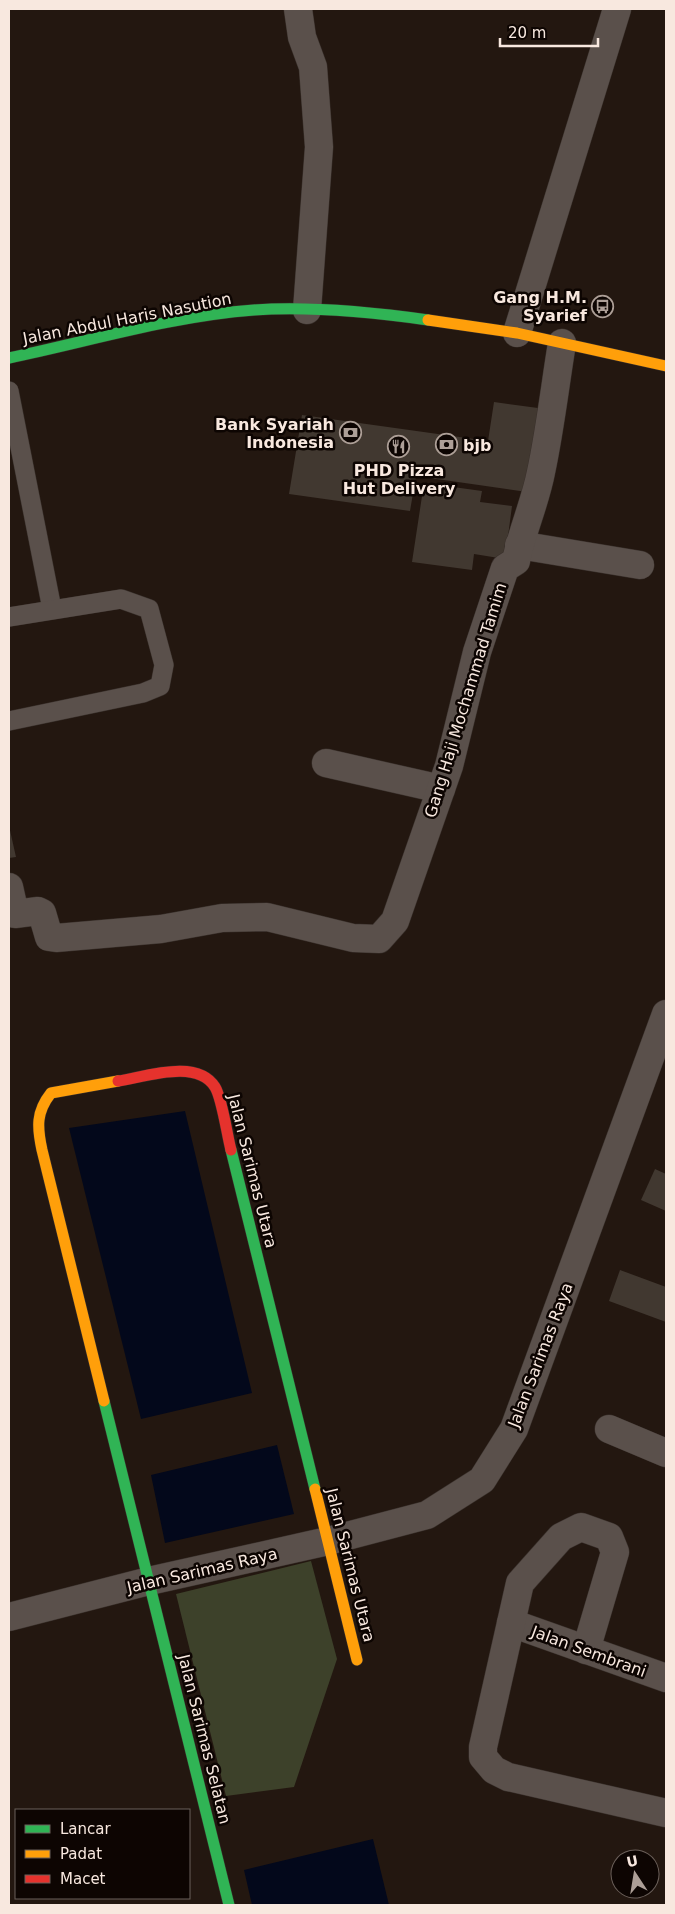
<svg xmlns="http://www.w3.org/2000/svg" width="675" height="1914" viewBox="0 0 675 1914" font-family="'DejaVu Sans',sans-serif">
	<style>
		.green { fill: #3d412a }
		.water { fill: #03081b }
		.building { fill: #413830 }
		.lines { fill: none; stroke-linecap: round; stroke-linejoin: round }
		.lane-casing { stroke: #3a312c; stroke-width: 20 }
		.street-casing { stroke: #3a312c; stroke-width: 29 }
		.fast-casing { stroke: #3a312c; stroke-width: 12 }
		.slow-casing { stroke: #3a312c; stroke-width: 12 }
		.jam-casing { stroke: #3a312c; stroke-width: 12 }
		.lane { stroke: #5a504b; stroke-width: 19 }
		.street { stroke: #5a504b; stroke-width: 28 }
		.fast { stroke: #30b455; stroke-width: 11 }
		.slow { stroke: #ff9f0a; stroke-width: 11 }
		.jam { stroke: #e5322d; stroke-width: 11 }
		.labels { text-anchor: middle; stroke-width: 5; stroke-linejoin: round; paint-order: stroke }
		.poi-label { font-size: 16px; font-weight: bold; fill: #f8e8df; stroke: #0d0502; text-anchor: end }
		.street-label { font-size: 16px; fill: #f8e8df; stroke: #0d0502 }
	</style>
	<rect width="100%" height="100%" fill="#231710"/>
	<polygon class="green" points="311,1561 337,1659 294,1787 226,1796 176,1594"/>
	<g class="water">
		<polygon points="185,1111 252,1393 141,1419 69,1128"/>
		<polygon points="277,1445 294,1514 165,1543 151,1475"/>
		<polygon points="373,1839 389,1905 252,1905 244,1870"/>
	</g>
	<g class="building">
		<polygon points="494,402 538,408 527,492 416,476 410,511 289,494 302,415 488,441"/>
		<polygon points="424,483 482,491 480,502 512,506 505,559 474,554 472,570 412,562"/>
		<polygon points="9,826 16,857 9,858"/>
		<polygon points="655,1169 666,1174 666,1211 641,1200"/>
		<polygon points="620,1270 666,1287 666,1322 609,1301"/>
	</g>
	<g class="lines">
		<defs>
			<g id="lane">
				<polyline points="9,391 52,609"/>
				<polyline points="9,617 121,599 149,609 164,665 160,686 143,693 9,721"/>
			</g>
			<g id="street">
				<polyline points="298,9 302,37 313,67 319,147 307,310"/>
				<polyline points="517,333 617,9"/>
				<polyline points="519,545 640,565"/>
				<polyline points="326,763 441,789"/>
				<path d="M9,887L15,914L38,911L42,913L49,937L56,938L161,929L222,918L267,917L353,938L379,939L395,921L449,766L477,652L505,568L516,561C522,531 535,503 541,472C550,430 555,386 562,343"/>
				<polyline points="609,1429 666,1453"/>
				<polyline points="9,1617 149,1581 328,1541 427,1515 482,1480 514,1429 666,1014"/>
				<polyline points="511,1623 666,1678"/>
				<polyline points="586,1650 615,1552 609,1537 581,1527 561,1537 520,1583 483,1747 483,1757 494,1770 508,1777 666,1813"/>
			</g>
			<g id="fast">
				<path d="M9,358C90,341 172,316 254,310C312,306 371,312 428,320"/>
				<polyline points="231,1150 315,1489"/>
				<polyline points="104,1401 229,1905"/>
			</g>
			<g id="slow">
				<polyline points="428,320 517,333 666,366"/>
				<path d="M104,1401L42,1150C37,1127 36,1112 51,1093L118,1081"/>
				<polyline points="315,1489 357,1660"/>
			</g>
			<path id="jam" d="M118,1081C145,1077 197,1058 215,1087C222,1098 227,1135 231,1150"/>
		</defs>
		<use href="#lane" class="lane-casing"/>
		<use href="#street" class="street-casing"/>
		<use href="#fast" class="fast-casing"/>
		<use href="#slow" class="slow-casing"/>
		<use href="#jam" class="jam-casing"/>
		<use href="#lane" class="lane"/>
		<use href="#street" class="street"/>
		<use href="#fast" class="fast"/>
		<use href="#slow" class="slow"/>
		<use href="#jam" class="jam"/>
	</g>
	<defs>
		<symbol id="bus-ring" viewBox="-11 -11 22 22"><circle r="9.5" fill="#0d0502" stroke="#ad9f97" stroke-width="1.5"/><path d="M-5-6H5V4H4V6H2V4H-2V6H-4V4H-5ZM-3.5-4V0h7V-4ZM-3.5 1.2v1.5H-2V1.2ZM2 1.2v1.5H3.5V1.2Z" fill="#ad9f97"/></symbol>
		<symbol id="bank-ring" viewBox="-11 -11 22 22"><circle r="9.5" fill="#0d0502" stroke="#ad9f97" stroke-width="1.5"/><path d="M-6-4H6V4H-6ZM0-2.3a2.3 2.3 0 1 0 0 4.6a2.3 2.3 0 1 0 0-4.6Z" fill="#ad9f97"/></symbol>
		<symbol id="restaurant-ring" viewBox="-11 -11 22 22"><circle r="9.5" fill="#0d0502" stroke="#ad9f97" stroke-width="1.5"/><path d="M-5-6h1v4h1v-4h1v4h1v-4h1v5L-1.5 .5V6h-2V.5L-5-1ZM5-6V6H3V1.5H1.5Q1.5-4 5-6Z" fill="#ad9f97"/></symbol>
	</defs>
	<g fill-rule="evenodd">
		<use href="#bus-ring" x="590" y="294" width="25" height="25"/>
		<use href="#bank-ring" x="338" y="420" width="25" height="25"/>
		<use href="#bank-ring" x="434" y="432" width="25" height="25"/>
		<use href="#restaurant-ring" x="386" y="434" width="25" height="25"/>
	</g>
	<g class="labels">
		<g class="poi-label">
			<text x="587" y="303">Gang H.M.<tspan x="587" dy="18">Syarief</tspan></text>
			<text x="334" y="430">Bank Syariah<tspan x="334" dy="18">Indonesia</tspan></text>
			<text x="463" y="451" text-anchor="start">bjb</text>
			<text x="399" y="476" text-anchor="middle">PHD Pizza<tspan x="399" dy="18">Hut Delivery</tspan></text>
		</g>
		<g class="street-label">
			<text transform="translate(127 318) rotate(-11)" y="6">Jalan Abdul Haris Nasution</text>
			<text transform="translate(465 700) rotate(-73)" y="6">Gang Haji Mochammad Tamim</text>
			<text transform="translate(253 1171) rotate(76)" y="6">Jalan Sarimas Utara</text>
			<text transform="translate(540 1355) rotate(-69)" y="6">Jalan Sarimas Raya</text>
			<text transform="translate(351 1565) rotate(76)" y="6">Jalan Sarimas Utara</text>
			<text transform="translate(202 1570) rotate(-13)" y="6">Jalan Sarimas Raya</text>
			<text transform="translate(589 1651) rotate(20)" y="6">Jalan Sembrani</text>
			<text transform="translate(205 1739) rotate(76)" y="6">Jalan Sarimas Selatan</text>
		</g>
	</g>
	<rect width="675" height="1914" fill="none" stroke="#f8e8df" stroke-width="20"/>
	<rect x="15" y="1809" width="175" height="90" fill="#0d0502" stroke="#6b605a"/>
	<rect x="25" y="1825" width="25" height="8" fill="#30b455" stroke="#6b605a"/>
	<text x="60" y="1834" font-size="15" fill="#f8e8df">Lancar</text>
	<rect x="25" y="1850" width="25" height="8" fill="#ff9f0a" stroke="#6b605a"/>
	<text x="60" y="1859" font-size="15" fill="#f8e8df">Padat</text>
	<rect x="25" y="1875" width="25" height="8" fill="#e5322d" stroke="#6b605a"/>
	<text x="60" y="1884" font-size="15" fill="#f8e8df">Macet</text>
	<g transform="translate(635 1874) rotate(348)"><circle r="24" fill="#0d0502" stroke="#6b605a"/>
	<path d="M0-4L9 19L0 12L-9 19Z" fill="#ad9f97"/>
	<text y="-8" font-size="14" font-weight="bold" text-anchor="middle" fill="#f8e8df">U</text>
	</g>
	<path d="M500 38v8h98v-8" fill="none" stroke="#f8e8df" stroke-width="2.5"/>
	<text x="508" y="38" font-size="15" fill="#f8e8df" stroke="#0d0502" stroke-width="4" paint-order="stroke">20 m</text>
</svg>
